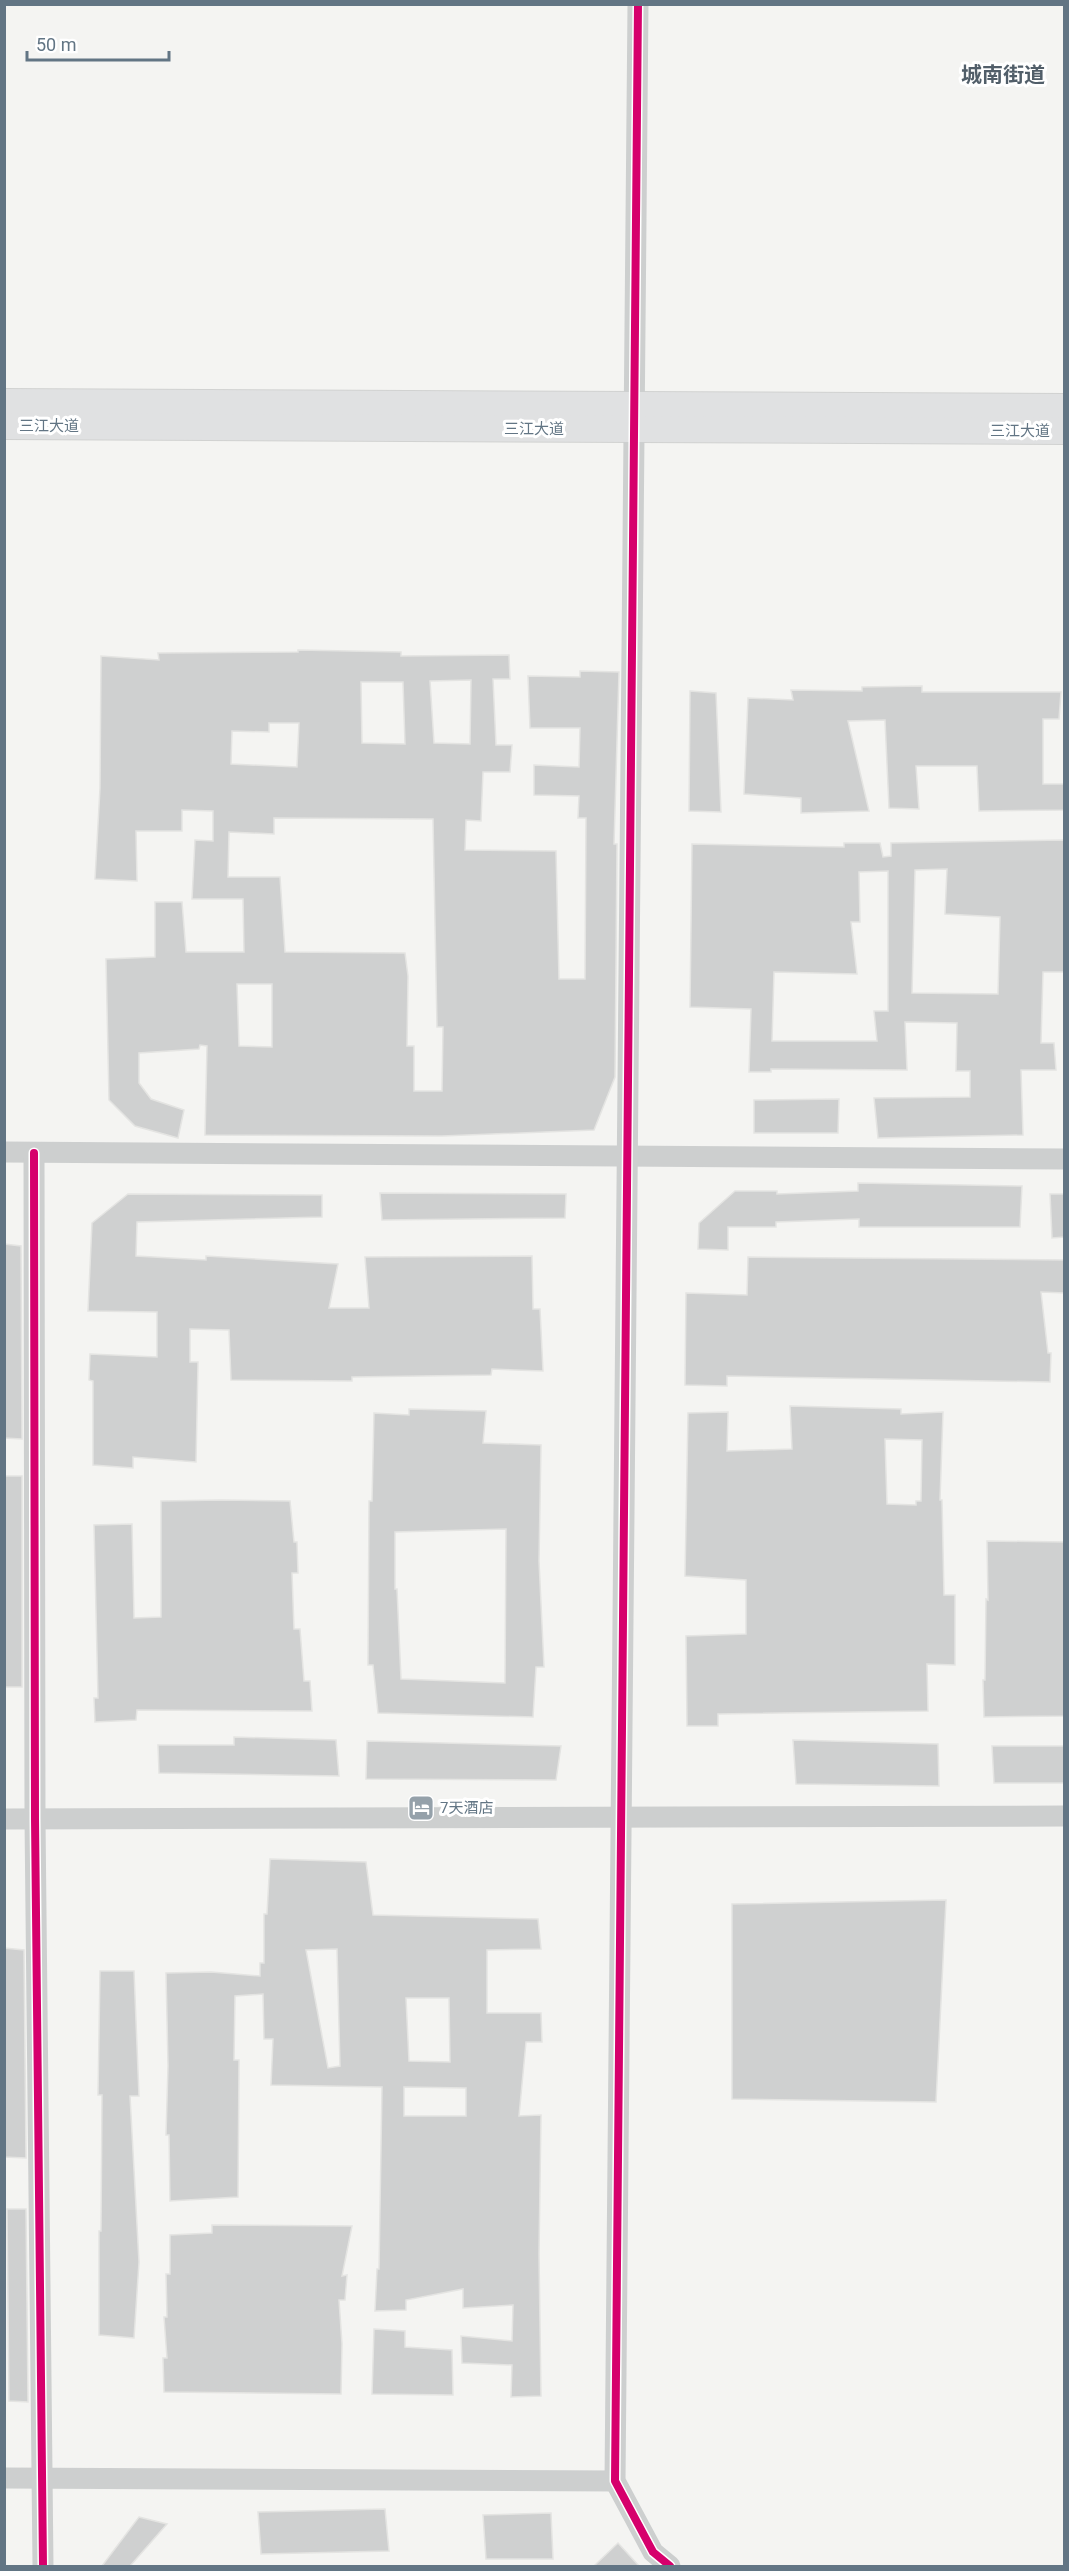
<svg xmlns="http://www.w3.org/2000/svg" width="1069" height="2571" viewBox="0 0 1069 2571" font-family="Roboto,'Noto Sans SC',sans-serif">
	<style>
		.building { fill: #cfd0d0; stroke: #e4e4e2; stroke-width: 1.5; fill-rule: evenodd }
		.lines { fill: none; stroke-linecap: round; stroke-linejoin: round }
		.major-casing { stroke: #d1d2d1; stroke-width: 28 }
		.minor { stroke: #cdcfcf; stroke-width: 21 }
		.major { stroke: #e0e1e2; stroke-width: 26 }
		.cycleway-casing { stroke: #fff; stroke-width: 11 }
		.cycleway { stroke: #d6006c; stroke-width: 8 }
		.labels { text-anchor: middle; stroke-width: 6; stroke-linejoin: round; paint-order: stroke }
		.street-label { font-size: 15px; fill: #627584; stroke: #fff }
		.poi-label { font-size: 15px; fill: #627584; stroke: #fff; text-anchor: start }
		.district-label { font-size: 21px; font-weight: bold; fill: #515e69; stroke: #fff }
	</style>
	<rect width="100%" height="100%" fill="#f4f4f2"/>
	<g class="building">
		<path d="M298,650L401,652V656L509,655L510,679H493L496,745H512L510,772H483L481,821L466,820L465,850L556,851L559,979H585L586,818H578L579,796L534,795V765L579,767L580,728H530L528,676L580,677V671L619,672L614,844H617L615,1077L594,1130L442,1136L205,1135L207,1046L200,1045L199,1049L139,1053V1083L151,1099L184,1110L178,1138L135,1126L109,1100L106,959L155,957V902H182L186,952H244L243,899H192L195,840L213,841V811L182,810V831H136L137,881L95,879L100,788L101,656L159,660L158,653L298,652ZM471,680L470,744L434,743L430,681ZM361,682H403L405,744L362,743ZM269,723H299L297,767L231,764L232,731L269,732ZM274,818L433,819L437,1027H443L442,1091H414V1046H407L408,976L405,953L285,952L280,877H228L229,832L274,834ZM237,984H272V1047L239,1046Z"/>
		<polygon points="922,686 922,692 1061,692 1059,719 1043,719 1043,784 1065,784 1065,810 979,811 977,766 916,766 919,809 889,808 885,720 848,721 869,811 801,813 801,798 744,794 748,698 793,700 791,690 862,691 862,687"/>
		<polygon points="690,691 716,693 721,812 689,811"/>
		<path d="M1065,840V972H1043L1041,1043H1054L1056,1070H1021L1023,1135L878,1138L874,1098L970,1097V1071H956L957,1023L905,1022L907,1070L771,1069V1072H749L751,1009L690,1007L692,844L844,847V843H880L883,857L891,856V843ZM947,869L945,914L1000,917L998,994L912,993L915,870ZM888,871V1011H874L877,1041H772L774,972L857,974L851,922H860L859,872Z"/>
		<polygon points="839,1099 838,1133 754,1133 754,1100"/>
		<polygon points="858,1183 1022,1186 1020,1227 859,1227 859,1219 776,1222 776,1227 728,1227 728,1250 698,1249 699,1223 735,1191 777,1191 777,1194 858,1191"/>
		<polygon points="380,1193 566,1194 565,1218 382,1220"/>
		<polygon points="128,1194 322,1195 322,1217 137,1222 136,1256 206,1260 206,1256 338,1264 329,1308 369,1308 365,1257 532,1256 533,1309 540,1309 543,1371 492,1369 491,1375 352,1377 352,1381 231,1380 229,1330 190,1329 190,1362 198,1362 196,1462 133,1457 133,1468 93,1465 93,1381 89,1380 90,1354 157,1357 157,1312 88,1311 92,1223"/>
		<polygon points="1050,1194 1065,1194 1065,1237 1052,1238"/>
		<polygon points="4,1244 21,1246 22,1439 4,1438"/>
		<polygon points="748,1257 1065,1260 1065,1293 1041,1292 1048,1353 1051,1353 1050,1382 727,1376 727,1386 685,1385 686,1293 747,1295"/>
		<path d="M790,1406L901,1409V1414L943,1412L940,1500H942L944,1595H955V1665L927,1664L928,1711L718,1714V1726H687L686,1636L746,1634V1580L685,1576L688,1413L728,1412L727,1451L792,1449ZM885,1439L922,1440L921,1501H916V1505L887,1504Z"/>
		<path d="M409,1409L486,1411L483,1443L541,1445L539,1561L544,1667H536L533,1717L378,1713L373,1665H368L369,1501H372L374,1413L409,1415ZM506,1529L505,1683L401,1679L397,1589H395V1532Z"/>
		<rect x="4" y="1476" width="18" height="211"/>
		<polygon points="221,1500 290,1501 294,1542 297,1542 298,1573 292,1573 294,1629 300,1629 304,1681 310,1681 312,1711 137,1710 136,1720 95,1722 94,1698 98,1698 94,1525 132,1524 134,1618 161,1617 161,1501"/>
		<polygon points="987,1541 1065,1542 1065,1716 984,1717 983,1680 985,1680 986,1599 988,1600"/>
		<polygon points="234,1737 336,1740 339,1776 159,1773 158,1745 234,1745"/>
		<polygon points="793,1740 938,1744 939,1786 796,1784"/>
		<polygon points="367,1741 561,1746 556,1780 366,1779"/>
		<polygon points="992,1746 1065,1746 1065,1783 994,1783"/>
		<path d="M270,1859L366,1862L373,1915L538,1919L541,1949L487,1950V2013H541L542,2042H526L519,2116L541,2115L539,2254L541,2396L511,2397L512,2365L462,2363L461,2336L512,2341L513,2305L463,2308V2289L406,2300V2310L375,2311L377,2269H379L382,2087L271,2085L273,2039H264L263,1994L235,1996L234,2060H239L238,2197L170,2201L169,2135H166L168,2066L166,1973L211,1972L260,1976V1963H264V1914H267ZM337,1949L340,2066L328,2068L306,1950ZM406,1998H449L450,2062L409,2061ZM404,2087L466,2088V2116H404Z"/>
		<polygon points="946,1900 936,2102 732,2099 732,1904"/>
		<polygon points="4,1948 24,1950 26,2158 4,2157"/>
		<polygon points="100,1971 134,1971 139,2096 130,2096 139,2262 134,2338 99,2335 99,2231 101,2231 102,2095 98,2095"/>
		<polygon points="7,2209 26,2209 28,2402 9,2401"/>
		<polygon points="212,2225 352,2226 342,2276 347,2275 345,2300 339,2300 342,2344 341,2394 164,2392 163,2358 167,2358 164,2317 167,2317 166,2274 170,2274 170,2235 212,2233"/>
		<polygon points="374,2329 405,2331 405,2347 452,2350 453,2395 372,2394"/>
		<polygon points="385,2509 389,2551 261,2554 258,2512"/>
		<polygon points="551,2513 553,2559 486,2559 483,2515"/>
		<polygon points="139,2517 167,2524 130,2566 102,2566"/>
		<polygon points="618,2543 639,2566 594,2566"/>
	</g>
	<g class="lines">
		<defs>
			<g id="major">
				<polyline points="4,402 1064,407"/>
				<polyline points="4,426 1064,431"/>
			</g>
		</defs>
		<use href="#major" class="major-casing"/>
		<g class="minor">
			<polyline points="638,4 615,2481 653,2552 670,2566"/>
			<polyline points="4,1152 1064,1159"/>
			<polyline points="34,1153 35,1819 43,2566"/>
			<polyline points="4,1819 1064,1816"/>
			<polyline points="4,2478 615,2481"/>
		</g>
		<use href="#major" class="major"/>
		<defs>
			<g id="cycleway">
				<polyline points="638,4 615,2481 653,2552 670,2566"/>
				<polyline points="34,1153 35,1819 43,2566"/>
			</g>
		</defs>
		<use href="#cycleway" class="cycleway-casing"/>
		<use href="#cycleway" class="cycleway"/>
	</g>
	<defs>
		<symbol id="hotel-square" viewBox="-11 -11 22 22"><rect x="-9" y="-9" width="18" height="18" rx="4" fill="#95a1aa" stroke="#fff"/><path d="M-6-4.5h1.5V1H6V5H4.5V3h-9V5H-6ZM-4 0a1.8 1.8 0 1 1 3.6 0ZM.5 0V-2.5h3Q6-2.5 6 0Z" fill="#fff"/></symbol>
	</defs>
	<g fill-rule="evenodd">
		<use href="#hotel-square" x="406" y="1793" width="30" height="30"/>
	</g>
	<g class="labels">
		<g class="street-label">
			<text x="49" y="431">三江大道</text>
			<text x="534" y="434">三江大道</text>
			<text x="1020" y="436">三江大道</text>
		</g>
		<g class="poi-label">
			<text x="440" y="1813">7天酒店</text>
		</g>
		<g class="district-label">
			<text x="1003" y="82">城南街道</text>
		</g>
	</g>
	<rect width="1069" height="2571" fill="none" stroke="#627584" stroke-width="12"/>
	<path d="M27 51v9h142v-9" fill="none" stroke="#627584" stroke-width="3"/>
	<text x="36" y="51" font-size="18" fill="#627584" stroke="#ffffff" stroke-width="4.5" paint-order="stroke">50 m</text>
</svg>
